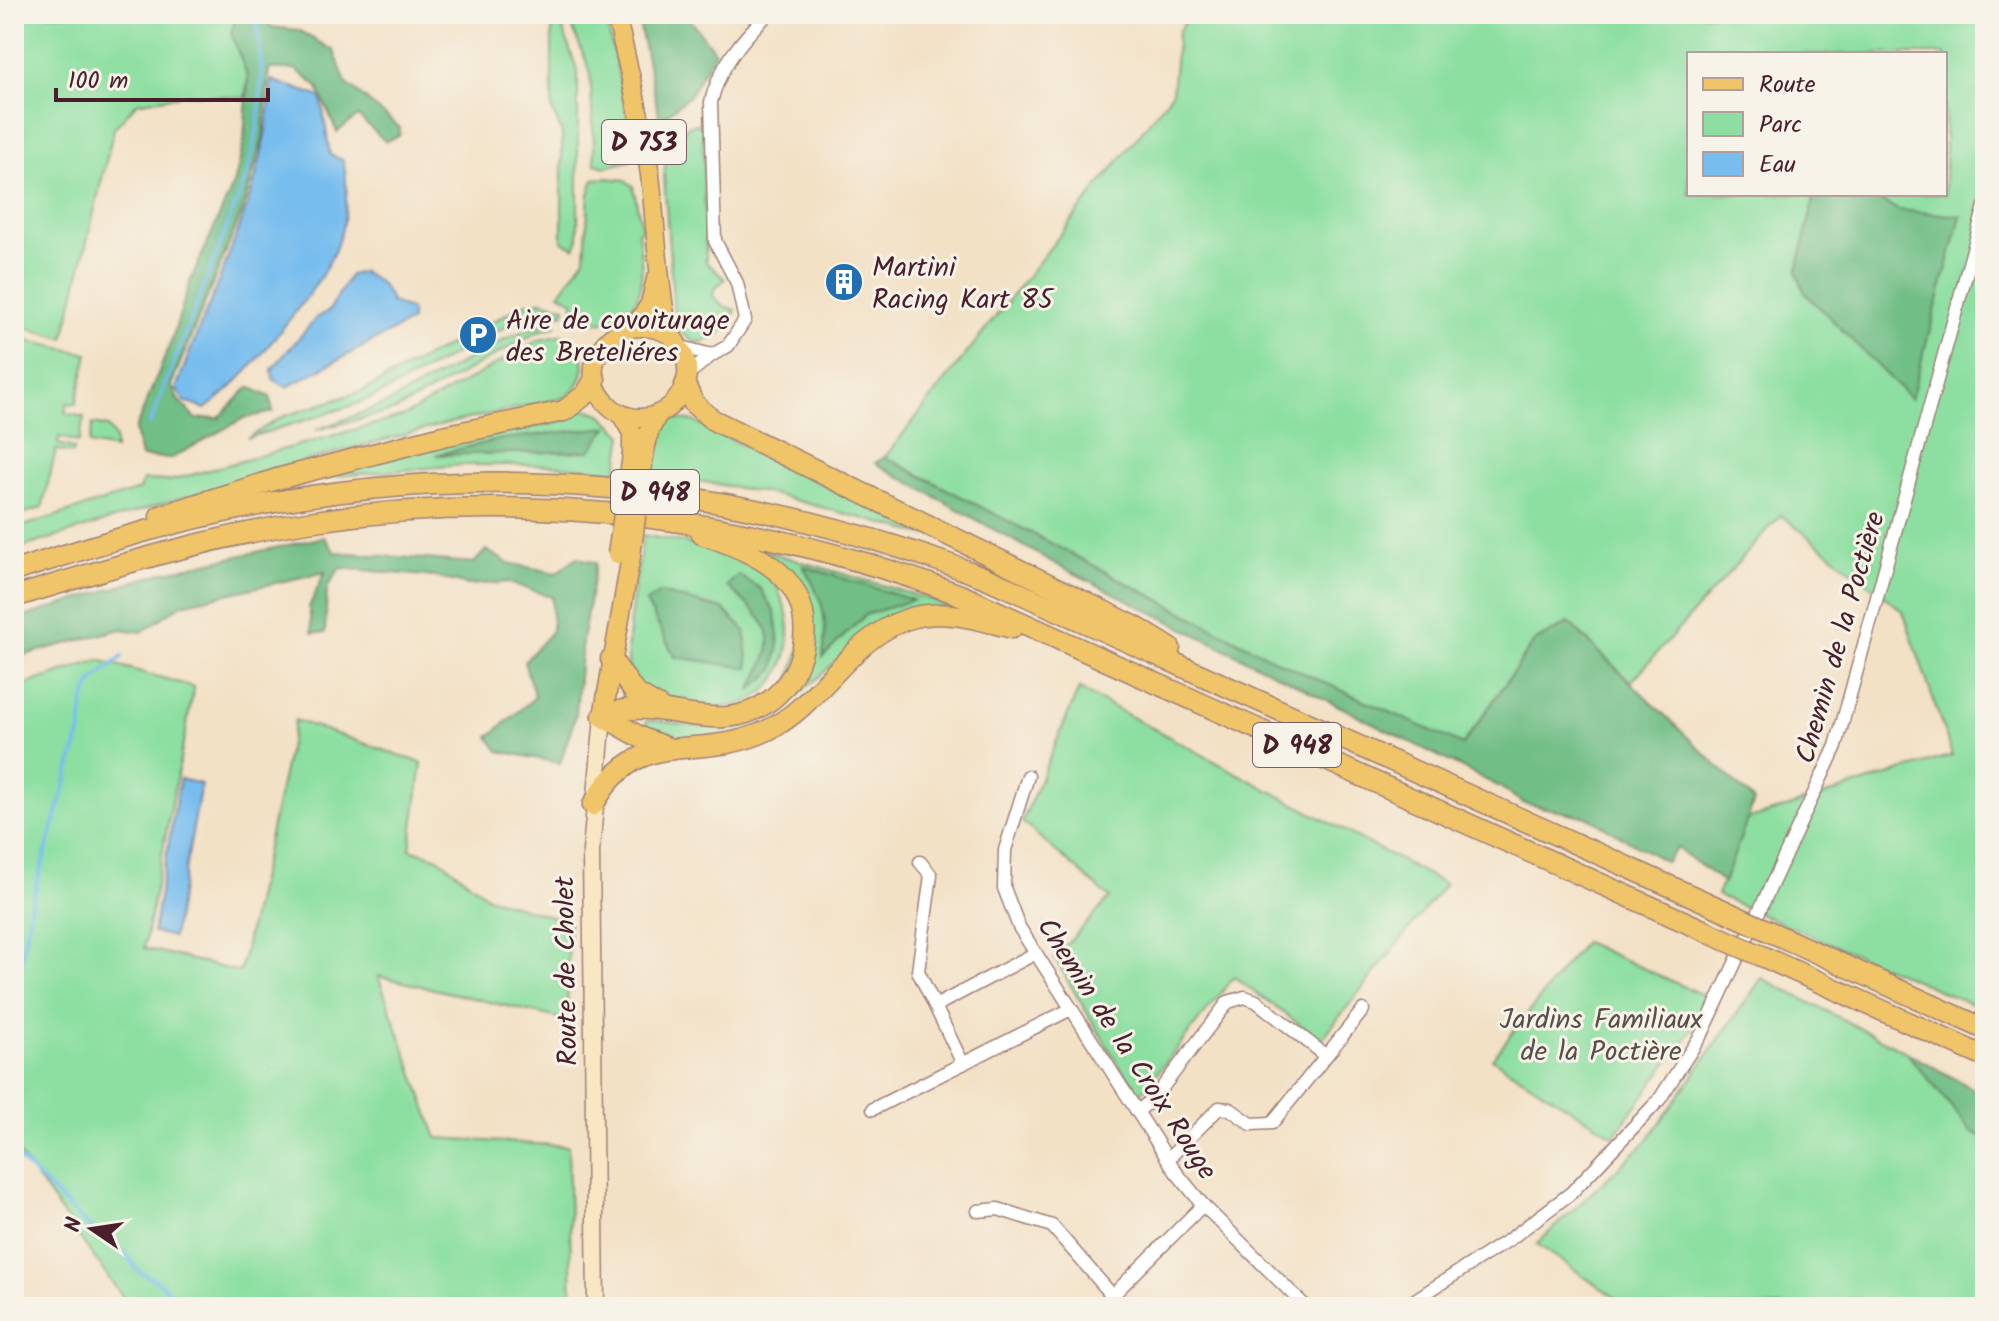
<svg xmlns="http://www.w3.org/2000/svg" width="1999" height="1321" viewBox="0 0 1999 1321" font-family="Kalam,sans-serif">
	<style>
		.green { fill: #8cdfa0; stroke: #6b7f66; stroke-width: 2; fill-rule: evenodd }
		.forest { fill: #71be86; stroke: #5e6e58; stroke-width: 2 }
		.water { fill: #77bdee; stroke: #606e8c; stroke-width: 2 }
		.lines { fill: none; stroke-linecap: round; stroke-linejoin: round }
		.stream { stroke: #77bdee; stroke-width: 4 }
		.minor-casing { stroke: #9e8078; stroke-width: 15 }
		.secondary-casing { stroke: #9e8078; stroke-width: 19 }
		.primary-casing { stroke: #9e8078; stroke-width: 21 }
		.trunk-casing { stroke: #9e8078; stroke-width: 23 }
		.minor { stroke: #fff; stroke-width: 12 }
		.secondary { stroke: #f9e7c3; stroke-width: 16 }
		.primary { stroke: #f0c469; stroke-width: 18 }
		.trunk { stroke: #f0c469; stroke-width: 20 }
		.primary-bridge-casing { stroke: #9e8078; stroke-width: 21; stroke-linecap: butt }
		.trunk-bridge-casing { stroke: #9e8078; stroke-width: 23; stroke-linecap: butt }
		.primary-bridge { stroke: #f0c469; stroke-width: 18 }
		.trunk-bridge { stroke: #f0c469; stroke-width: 20 }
		.labels { text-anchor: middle; stroke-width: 6; stroke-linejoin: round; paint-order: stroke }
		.shield { fill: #f7f3e8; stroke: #7e5f64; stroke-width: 2 }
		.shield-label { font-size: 26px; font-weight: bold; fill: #4a1f2b }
		.poi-label { font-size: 28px; fill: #4a1f2b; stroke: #f7f3e8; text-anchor: start }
		.street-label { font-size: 28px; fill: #4a1f2b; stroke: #f7f3e8 }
		.park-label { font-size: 28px; fill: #5a4f48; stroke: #f7f3e8 }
	</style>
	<rect width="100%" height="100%" fill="#f7f3e8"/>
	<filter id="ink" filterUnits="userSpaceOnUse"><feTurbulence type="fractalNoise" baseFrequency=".0125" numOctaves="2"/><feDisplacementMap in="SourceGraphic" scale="16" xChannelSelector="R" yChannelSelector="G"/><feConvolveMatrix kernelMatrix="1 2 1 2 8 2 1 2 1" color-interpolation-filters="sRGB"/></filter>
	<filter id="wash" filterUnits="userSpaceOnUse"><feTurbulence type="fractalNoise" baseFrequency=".006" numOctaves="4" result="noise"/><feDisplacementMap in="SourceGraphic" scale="32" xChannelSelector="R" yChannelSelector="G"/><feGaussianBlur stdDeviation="1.8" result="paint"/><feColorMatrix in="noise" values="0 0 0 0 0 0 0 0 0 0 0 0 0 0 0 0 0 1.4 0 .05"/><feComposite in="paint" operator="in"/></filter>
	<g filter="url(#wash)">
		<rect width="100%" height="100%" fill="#f3e1c6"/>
		<g class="green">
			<polygon points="14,14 243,14 248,78 245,98 188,94 137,103 114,128 64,338 14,325"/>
			<polygon points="552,14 558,14 578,73 578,241 575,248 562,241 562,133 552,110"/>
			<polygon points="567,14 605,14 632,138 630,161 605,167 595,164 590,71"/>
			<path d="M1190,14H1985V1010L1717,895L1747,820L1952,755L1903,611L1781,515L1631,682L1569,623L1534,642L1463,745L1254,662L885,457L1172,93L1178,32ZM1689,54H1945V194H1689Z"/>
			<path d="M698,124L703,128L706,262L725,279L714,289L713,296L722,306L736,310C726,331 719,339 696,343L679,331L674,314L664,177L666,153L688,126Z"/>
			<path d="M607,178L625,180L633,186L642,229L638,232C642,265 650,304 614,319C599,325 587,322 573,314V301L560,293L585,258L589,194L594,179Z"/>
			<polygon points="541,301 565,307 563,314 539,311 529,314 387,391 354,405 247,438 282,417 365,390 527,303"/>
			<polygon points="544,323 557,326 539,331 396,410 316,430 388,403 507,338"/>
			<path d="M563,335C592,350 589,382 564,398L449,423L275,469L14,550V529L139,490L143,480L169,481L404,416L539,340Z"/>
			<polygon points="14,338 88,354 76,404 67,403 65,413 84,417 79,442 59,437 58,444 74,448 73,453 56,450 42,508 14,516"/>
			<polygon points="585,409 601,414 623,435 617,471 551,465 461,465 315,478 469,437 555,423"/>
			<polygon points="670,418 693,421 928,536 772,494 653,473 657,429"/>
			<polygon points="93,424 108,427 115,438 115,449 89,444"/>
			<path d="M643,535C686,544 734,547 769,576C775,581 778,589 781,597C801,638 783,698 732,706C709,710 688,703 666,697C652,692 633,686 629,669C623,639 639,568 643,535Z"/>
			<polygon points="758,549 956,607 913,610 885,617 791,702 752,728 688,739 652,733 646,729 646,721 650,720 721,729 749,722 782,701 809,623"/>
			<polygon points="99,660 194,687 144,948 240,972 295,720 422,763 410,849 438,858 488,897 569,922 567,1020 378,976 437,1138 568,1146 572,1307 130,1307 14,1147 14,688"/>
			<polygon points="1079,689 1445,884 1321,1040 1234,977 1138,1097 1054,958 1110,898 1022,822"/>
			<polygon points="1584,942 1714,1000 1614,1136 1492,1059"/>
			<polygon points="1762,978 1906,1052 1973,1133 1985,1138 1985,1307 1629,1307 1537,1244 1647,1141"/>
		</g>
		<g class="forest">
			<polygon points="237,14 265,14 271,27 298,30 334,51 346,83 400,128 399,136 385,141 358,116 337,132 317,86 295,69 269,69 263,139 242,212 171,385 178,400 196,419 219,418 249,387 270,397 273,412 244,418 172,458 141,457 135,430 171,342 190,282 235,181 244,141 248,78 231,33"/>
			<polygon points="637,14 686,14 715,52 689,96 660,120"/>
			<polygon points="1815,194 1869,194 1898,210 1961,216 1911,399 1805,293 1797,272"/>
			<polygon points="608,427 590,451 435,455 502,439"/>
			<polygon points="885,457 1279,662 1463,745 1534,642 1569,623 1754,801 1724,883 1677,848 1666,862 1587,817 1523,803 1500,787 1056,564 875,463"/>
			<polygon points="324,537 335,552 474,563 486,550 508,563 556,573 577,557 596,563 582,641 576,714 560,763 499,751 489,737 535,697 524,662 552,631 552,597 508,582 468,585 436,577 340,568 327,588 325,633 312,633 309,607 325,572 182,604 142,632 121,629 14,658 14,620 161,573"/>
			<path d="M803,566L913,600L865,615L823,657C828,616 824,601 803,566Z"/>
			<path d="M738,575L761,589L775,613L779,644L774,670L750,691C782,633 774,628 727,586Z"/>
			<polygon points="660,593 723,609 745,631 749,668 675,657 646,602"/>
			<polygon points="1906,1052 1985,1095 1985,1137 1973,1133"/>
		</g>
		<g class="water">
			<path d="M271,80L321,97L330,155L343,160C357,231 327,273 285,325C259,358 239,384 205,409L185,402L176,389C212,286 268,190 271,80Z"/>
			<path d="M361,272C377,278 385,286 391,302L411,310V321L287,387L273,379L272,369L317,317L329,311L350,275Z"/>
			<polygon points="180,779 201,784 173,937 153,932"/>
		</g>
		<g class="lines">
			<g class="stream">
				<polyline points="150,424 248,173 258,125 262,73 256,14"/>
				<polyline points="14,1000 32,900 81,730 84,700 92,682 122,657"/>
				<polyline points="14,1154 87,1225 124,1251 137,1270 162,1284 181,1307"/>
			</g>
		</g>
	</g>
	<g filter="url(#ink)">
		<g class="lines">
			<defs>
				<g id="minor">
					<polyline points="681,347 712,355 687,375"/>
					<path d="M712,355L728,346L745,320L737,283L715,241L711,102C719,67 742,39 768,14"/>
					<polyline points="1028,776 1005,850 1004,888 1019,927 1176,1172 1203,1205 1306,1307"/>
					<polyline points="920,862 931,875 918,971 963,1064"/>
					<polyline points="937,1005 1036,953"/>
					<polyline points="873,1109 1071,1009"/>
					<polyline points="1137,1112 1155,1097 1228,1002 1245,997 1256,1001 1325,1055"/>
					<polyline points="1168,1159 1219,1108 1230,1109 1251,1124 1272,1123 1363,1010"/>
					<polyline points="978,1211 998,1209 1052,1226 1112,1295"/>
					<polyline points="1101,1307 1203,1205"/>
					<polyline points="1404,1307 1510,1239 1571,1193 1659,1100 1703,1032 1836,746 1985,206"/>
				</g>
				<polyline id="secondary" points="596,1307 591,851 603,716"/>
				<g id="primary">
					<path d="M616,14C628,67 642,121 650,175C656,224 657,272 666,320C669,341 690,352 687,375C682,410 642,431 613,409C565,372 614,305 669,334"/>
					<polyline points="635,326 650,304 656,279"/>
					<polyline points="621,414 632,433 632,455"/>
					<polyline points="644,456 649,432 658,414"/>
					<polyline points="603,716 631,556"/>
				</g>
				<g id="trunk">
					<polyline points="685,385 694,404 713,420 1136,627 1170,648"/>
					<polyline points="160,516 277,479 443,436 564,411 586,394 595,379"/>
					<path d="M14,571C83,549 153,527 224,512C486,455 738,483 986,578L1723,910"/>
					<path d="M14,597C110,568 208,537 308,522C530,488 753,517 963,596L1714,935"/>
					<polyline points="611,659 635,693 659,707"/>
					<path d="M603,716C661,691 716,743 772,699C788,686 799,667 803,647C815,577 757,553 702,534"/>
					<polyline points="603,716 642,738 671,749"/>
					<path d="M593,805C641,721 696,765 768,730C821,704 848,640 905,620C941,607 977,619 1012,628"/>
					<polyline points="1773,933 1985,1029"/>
					<polyline points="1764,957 1985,1057"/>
				</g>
			</defs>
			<use href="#minor" class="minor-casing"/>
			<use href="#secondary" class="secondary-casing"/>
			<use href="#primary" class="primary-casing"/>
			<use href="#trunk" class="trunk-casing"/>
			<use href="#minor" class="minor"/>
			<use href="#secondary" class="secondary"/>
			<use href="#primary" class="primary"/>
			<use href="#trunk" class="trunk"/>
			<defs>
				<g id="primary-bridge">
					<polyline points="617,554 632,455"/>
					<polyline points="631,556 644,456"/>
				</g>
				<g id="trunk-bridge">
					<polyline points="1723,910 1773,933"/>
					<polyline points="1714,935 1764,957"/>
				</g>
			</defs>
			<use href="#primary-bridge" class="primary-bridge-casing"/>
			<use href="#trunk-bridge" class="trunk-bridge-casing"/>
			<use href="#primary-bridge" class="primary-bridge"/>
			<use href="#trunk-bridge" class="trunk-bridge"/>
		</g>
	</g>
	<defs>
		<symbol id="building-disc" viewBox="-11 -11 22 22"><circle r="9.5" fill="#1f6fb2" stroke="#f7f3e8"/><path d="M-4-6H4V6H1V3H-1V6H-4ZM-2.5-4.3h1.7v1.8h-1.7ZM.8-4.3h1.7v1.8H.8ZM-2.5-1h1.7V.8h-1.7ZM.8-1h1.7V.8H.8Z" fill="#fff"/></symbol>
		<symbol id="parking-disc" viewBox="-11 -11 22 22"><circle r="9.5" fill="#1f6fb2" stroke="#f7f3e8"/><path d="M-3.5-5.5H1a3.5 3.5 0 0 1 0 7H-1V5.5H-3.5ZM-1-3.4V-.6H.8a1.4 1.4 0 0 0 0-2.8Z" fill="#fff"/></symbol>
	</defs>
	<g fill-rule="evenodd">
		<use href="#building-disc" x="822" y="260" width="44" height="44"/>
		<use href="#parking-disc" x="456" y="313" width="44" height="44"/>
	</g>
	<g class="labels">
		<g class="shield">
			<rect x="602" y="120" width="84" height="44" rx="6"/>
			<rect x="611" y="470" width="88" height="44" rx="6"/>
			<rect x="1253" y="723" width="88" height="44" rx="6"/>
		</g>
		<g class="shield-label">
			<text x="644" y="151">D 753</text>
			<text x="655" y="501">D 948</text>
			<text x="1297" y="754">D 948</text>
		</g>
		<g class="poi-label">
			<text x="872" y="276">Martini<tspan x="872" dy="32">Racing Kart 85</tspan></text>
			<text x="506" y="329">Aire de covoiturage<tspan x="506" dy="32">des Breteliéres</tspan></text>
		</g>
		<g class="street-label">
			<text transform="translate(1839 637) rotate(-74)" y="10">Chemin de la Poctière</text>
			<text transform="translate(565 971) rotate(-91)" y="10">Route de Cholet</text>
			<text transform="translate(1128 1048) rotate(57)" y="10">Chemin de la Croix Rouge</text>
		</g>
		<g class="park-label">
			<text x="1601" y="1028">Jardins Familiaux<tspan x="1601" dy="32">de la Poctière</tspan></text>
		</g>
	</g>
	<rect width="1999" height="1321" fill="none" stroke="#f7f3e8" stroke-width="48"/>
	<rect x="1687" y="52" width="260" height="144" fill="#f7f3e8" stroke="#b29e9c" stroke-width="2"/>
	<rect x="1703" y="78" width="40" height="12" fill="#f0c469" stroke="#b29e9c" stroke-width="2"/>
	<text x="1759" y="92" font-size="24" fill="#4a1f2b">Route</text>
	<rect x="1703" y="112" width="40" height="24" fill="#8cdfa0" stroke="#b29e9c" stroke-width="2"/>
	<text x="1759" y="132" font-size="24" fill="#4a1f2b">Parc</text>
	<rect x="1703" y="152" width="40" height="24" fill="#77bdee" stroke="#b29e9c" stroke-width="2"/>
	<text x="1759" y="172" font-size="24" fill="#4a1f2b">Eau</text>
	<g transform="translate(92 1229) rotate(283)" stroke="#f7f3e8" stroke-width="6" paint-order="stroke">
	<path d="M0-6L14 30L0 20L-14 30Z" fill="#4a1f2b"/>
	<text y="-12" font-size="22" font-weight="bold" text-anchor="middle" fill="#4a1f2b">N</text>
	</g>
	<path d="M56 88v12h212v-12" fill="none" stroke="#4a1f2b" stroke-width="4"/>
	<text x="68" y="88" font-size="24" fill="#4a1f2b" stroke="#f7f3e8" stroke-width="6" paint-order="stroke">100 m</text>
</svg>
